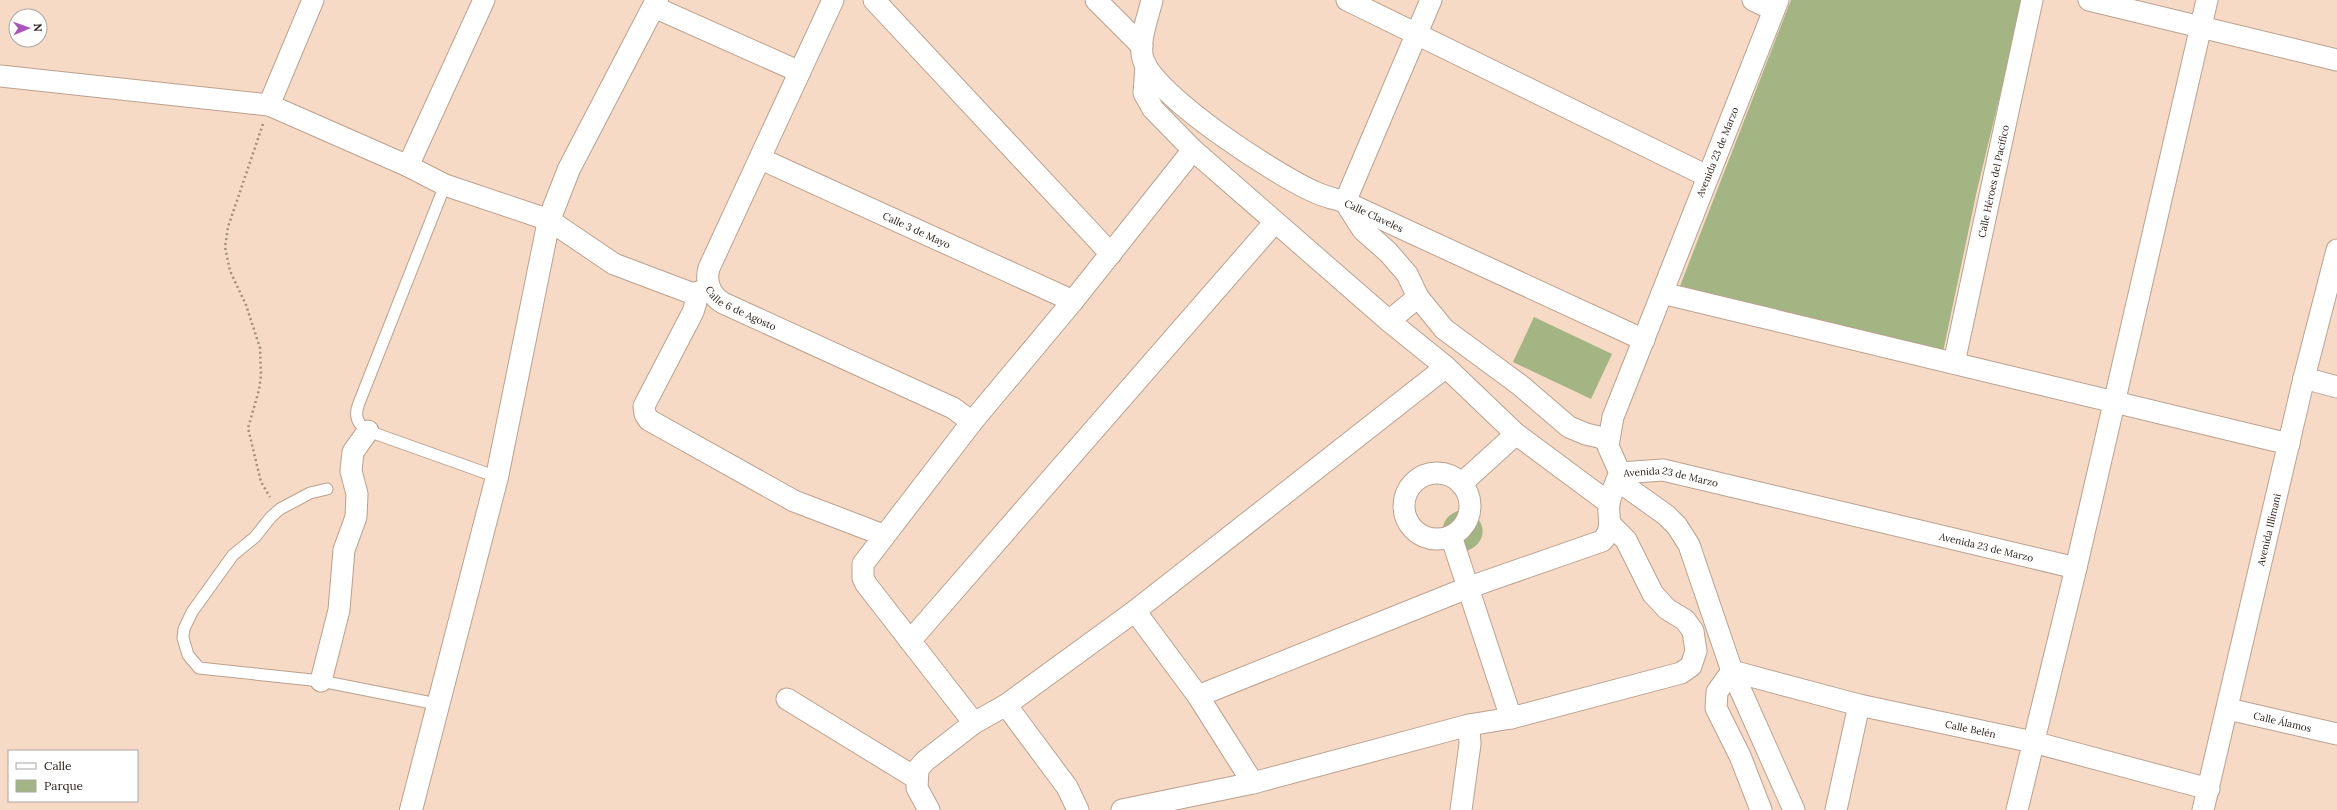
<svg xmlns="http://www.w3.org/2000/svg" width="2337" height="810" viewBox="0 0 2337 810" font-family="Lora,serif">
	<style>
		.green { fill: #a2b582 }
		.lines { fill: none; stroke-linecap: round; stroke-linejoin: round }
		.service-casing { stroke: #bba18e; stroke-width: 13 }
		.minor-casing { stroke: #bba18e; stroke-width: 23 }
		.tertiary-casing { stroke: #bba18e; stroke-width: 24 }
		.path { stroke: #a28d7e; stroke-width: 2.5; stroke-dasharray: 2 3; stroke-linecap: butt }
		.service { stroke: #fff; stroke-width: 11 }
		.minor { stroke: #fff; stroke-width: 21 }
		.tertiary { stroke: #fff; stroke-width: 22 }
		.labels { text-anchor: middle; stroke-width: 4; stroke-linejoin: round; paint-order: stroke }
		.street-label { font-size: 10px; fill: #2a2019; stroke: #fff }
	</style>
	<rect width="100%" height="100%" fill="#f6dac6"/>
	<g class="green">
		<polygon points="1791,0 2023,0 1977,190 1943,352 1680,286"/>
		<polygon points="1534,317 1612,354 1591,399 1513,362"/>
		<path d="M1460,510C1490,514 1490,548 1461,552L1442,535C1442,521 1448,514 1460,510Z"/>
	</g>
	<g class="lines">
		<defs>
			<g id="service">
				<path d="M445,185L359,403C354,415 357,424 368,431L497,477"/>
				<polyline points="327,489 310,493 280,509 271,517 255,537 233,555 192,612 184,629 183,638 188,655 199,668 321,681 437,704"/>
			</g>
			<g id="minor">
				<path id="s1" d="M833,0L709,268C705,283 710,295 723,303L953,408L972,422"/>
				<polyline points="874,0 1111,254"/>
				<polyline points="1096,0 1142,46"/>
				<path id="s2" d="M1152,0C1148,17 1138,42 1143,59C1155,97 1279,177 1317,193C1326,197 1336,199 1345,202L1644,340"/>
				<polyline points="1347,0 1707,176"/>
				<polyline points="1431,0 1345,202 1363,230 1388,252 1407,274 1418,297 1444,329 1520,385 1569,427 1586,434 1607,439"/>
				<polyline points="1753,0 1774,10"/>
				<path id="s3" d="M1778,0L1613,417L1608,446L1620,473L1663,470L2076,568"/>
				<polyline points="2089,0 2337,60"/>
				<polyline points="654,7 800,72"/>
				<polyline points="1146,65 1144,93 1153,109 1193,150 1389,321 1446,367 1516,434 1609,503"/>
				<polyline points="0,76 269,105 408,166 445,185 549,220 614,264 691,293 696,293 709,288"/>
				<polyline points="269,105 313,0"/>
				<path id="s4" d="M761,159L1073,301"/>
				<polyline points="408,166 484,0"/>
				<polyline points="696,293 696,302 693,312 644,406 645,414 649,420 794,501 883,535"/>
				<polyline points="1662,293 2289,444"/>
				<polyline points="1389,321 1418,297"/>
				<path id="s5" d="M1954,363L2032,0"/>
				<polyline points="2304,378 2337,387"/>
				<circle cx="1437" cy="506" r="33"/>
				<polyline points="1617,480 1666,515 1677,526 1689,545 1732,671 1794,810"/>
				<polyline points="1461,484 1516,434"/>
				<polyline points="1451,536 1511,718"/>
				<polyline points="1135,611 1198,696 1253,783"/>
				<polyline points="910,641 1275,222"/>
				<polyline points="321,681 339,610 344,550 356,517 357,494 351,471 353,452 368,431"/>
				<path d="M1198,696L1467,588L1602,541C1615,528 1607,518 1609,503C1611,493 1616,482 1620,473"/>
				<polyline points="787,699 916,778"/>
				<polyline points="1006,705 1067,787 1078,810"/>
				<path id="s6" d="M2228,709L2337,734"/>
				<polyline points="974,723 866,584 863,578 863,564 972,422 1073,301 1193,150"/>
				<polyline points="929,810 917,788 918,769 925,761 974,723 1006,705 1135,611 1446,367"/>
				<polyline points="1122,810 1253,783 1469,725 1511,718 1681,673 1691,666 1696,651 1693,631 1685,620 1667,609 1653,594 1626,540 1611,525"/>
				<polyline points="1461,810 1470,744 1469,725"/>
				<path id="s7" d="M1761,810L1740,756L1716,708L1717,692L1732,671L1859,705L2033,742L2209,789"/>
				<polyline points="1836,810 1859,705"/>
				<polyline points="2017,810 2076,568 2207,0"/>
				<path id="s8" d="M2203,810L2304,378L2337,250"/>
			</g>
			<polyline id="tertiary" points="411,810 497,477 549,220 569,169 657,0"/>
		</defs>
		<use href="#service" class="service-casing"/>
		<use href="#minor" class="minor-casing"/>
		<use href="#tertiary" class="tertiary-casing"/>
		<polyline class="path" points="263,124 228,227 225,247 230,271 246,305 260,348 261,375 259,390 248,428 261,482 270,497"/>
		<use href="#service" class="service"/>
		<use href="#minor" class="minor"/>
		<use href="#tertiary" class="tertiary"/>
	</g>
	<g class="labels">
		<g class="street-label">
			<text transform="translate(1717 152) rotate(-68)" y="4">Avenida 23 de Marzo</text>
			<text dy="4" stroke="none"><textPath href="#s5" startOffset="186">Calle Héroes del Pacifico</textPath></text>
			<text dy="4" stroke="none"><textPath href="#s2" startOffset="344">Calle Claveles</textPath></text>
			<text dy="4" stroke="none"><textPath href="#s4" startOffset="171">Calle 3 de Mayo</textPath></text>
			<text dy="4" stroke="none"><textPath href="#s1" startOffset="354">Calle 6 de Agosto</textPath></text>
			<text dy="4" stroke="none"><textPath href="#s3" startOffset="559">Avenida 23 de Marzo</textPath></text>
			<text dy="4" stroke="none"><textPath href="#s8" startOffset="288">Avenida Illimani</textPath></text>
			<text dy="4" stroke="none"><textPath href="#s3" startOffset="883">Avenida 23 de Marzo</textPath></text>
			<text dy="4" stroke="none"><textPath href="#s6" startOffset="56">Calle Álamos</textPath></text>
			<text dy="4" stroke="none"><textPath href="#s7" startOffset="399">Calle Belén</textPath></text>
		</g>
	</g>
	<rect x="8" y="750" width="130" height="52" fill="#ffffff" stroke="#aaa6a3"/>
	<rect x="16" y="763" width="20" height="6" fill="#ffffff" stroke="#aaa6a3"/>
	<text x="44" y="770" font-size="12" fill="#2a2019">Calle</text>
	<rect x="16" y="780" width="20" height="12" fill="#a2b582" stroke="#aaa6a3"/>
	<text x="44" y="790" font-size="12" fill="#2a2019">Parque</text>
	<g transform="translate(28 28) rotate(88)"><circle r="19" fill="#ffffff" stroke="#aaa6a3"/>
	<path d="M0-3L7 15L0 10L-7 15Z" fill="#ad53be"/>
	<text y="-6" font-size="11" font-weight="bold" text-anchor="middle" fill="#2a2019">N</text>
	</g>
</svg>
